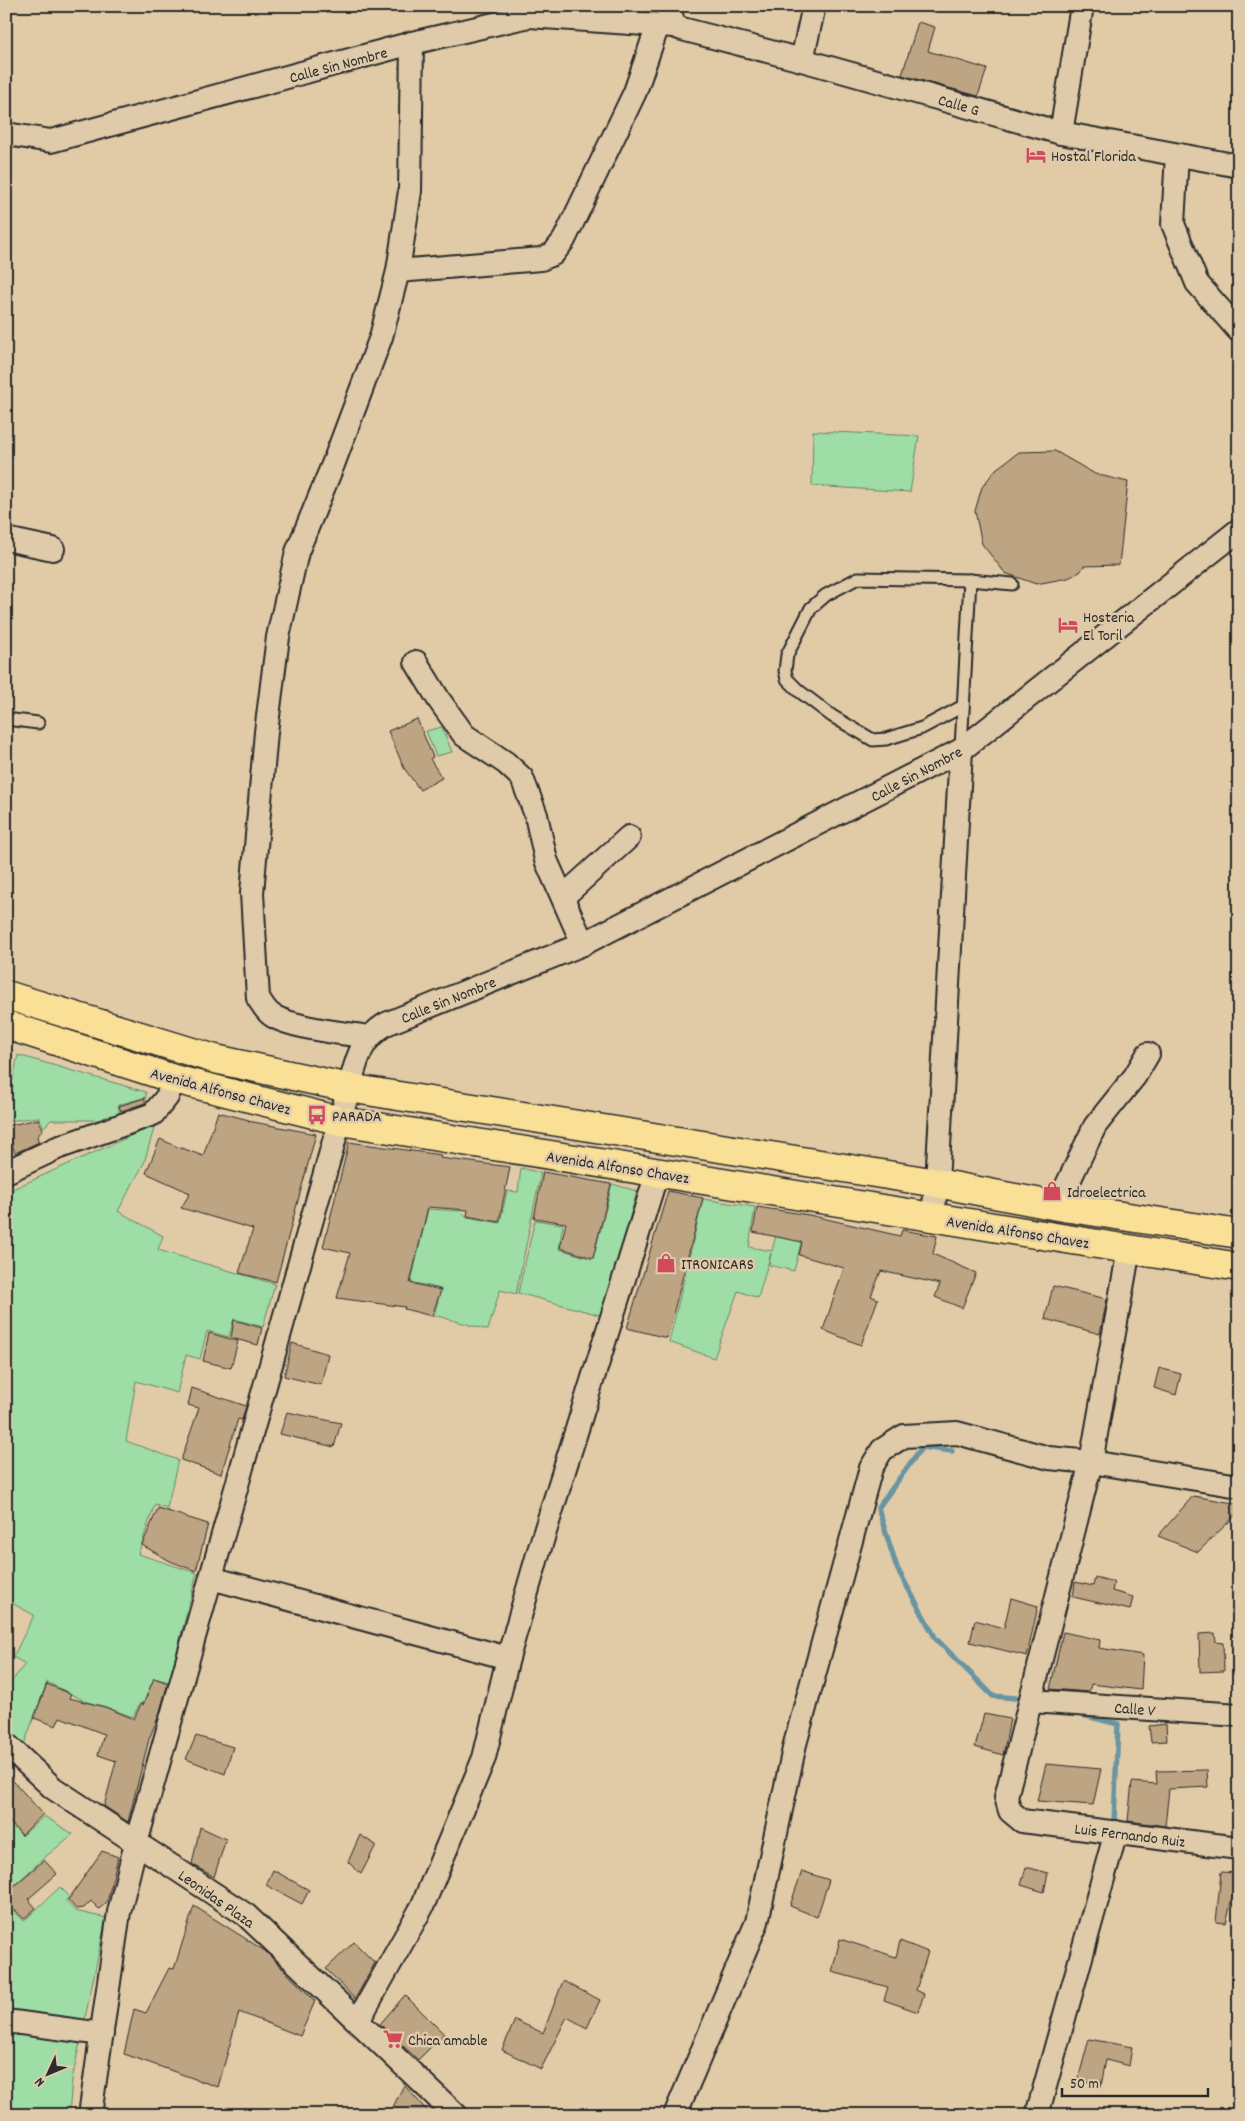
<svg xmlns="http://www.w3.org/2000/svg" width="1245" height="2121" viewBox="0 0 1245 2121" font-family="Dekko,sans-serif">
	<style>
		.green { fill: #9edda6; stroke: #648468 }
		.lines { fill: none; stroke-linecap: round; stroke-linejoin: round }
		.stream { stroke: #6995a3; stroke-width: 5.5 }
		.building { fill: #bda482; stroke: #2b2b2b }
		.lane-casing { stroke: #2b2b2b; stroke-width: 15 }
		.street-casing { stroke: #2b2b2b; stroke-width: 26 }
		.primary-casing { stroke: #2b2b2b; stroke-width: 31 }
		.lane { stroke: #dfcbaa; stroke-width: 11 }
		.street { stroke: #dfcbaa; stroke-width: 22 }
		.primary { stroke: #fadf96; stroke-width: 28 }
		.labels { text-anchor: middle; stroke-width: 5; stroke-linejoin: round; paint-order: stroke }
		.street-label { font-size: 16px; fill: #2b2b2b; stroke: #dfcbaa }
		.poi-label { font-size: 16px; fill: #2b2b2b; stroke: #dfcbaa; text-anchor: start }
	</style>
	<rect width="100%" height="100%" fill="#e1cba7"/>
	<filter id="ink" filterUnits="userSpaceOnUse"><feTurbulence type="fractalNoise" baseFrequency=".02" numOctaves="2"/><feDisplacementMap in="SourceGraphic" scale="10" xChannelSelector="R" yChannelSelector="G"/><feConvolveMatrix kernelMatrix="1 2 1 2 8 2 1 2 1" color-interpolation-filters="sRGB"/></filter>
	<g filter="url(#ink)">
		<g class="green">
			<polygon points="813,431 919,436 910,492 812,486"/>
			<polygon points="442,727 452,752 436,756 426,731"/>
			<polygon points="18,1055 146,1092 146,1097 118,1105 121,1120 51,1120 44,1127 38,1117 9,1121 6,1119 6,1111"/>
			<polygon points="155,1125 144,1163 118,1211 163,1236 158,1250 275,1284 263,1327 234,1319 229,1337 207,1331 200,1359 186,1355 177,1393 136,1381 126,1441 178,1460 167,1508 155,1504 138,1554 197,1573 169,1682 154,1678 143,1704 140,1703 133,1717 106,1707 87,1702 47,1682 23,1747 6,1730 6,1689 25,1664 13,1657 34,1615 6,1600 6,1290 13,1284 6,1277 6,1192"/>
			<polygon points="521,1168 541,1173 516,1294 500,1290 488,1330 434,1315 441,1289 411,1282 428,1209 461,1211 467,1217 500,1223 507,1191 518,1192"/>
			<polygon points="612,1184 637,1191 603,1316 518,1293 535,1220 563,1224 559,1249 593,1259"/>
			<polygon points="703,1199 755,1207 749,1247 772,1251 782,1211 808,1215 794,1271 769,1265 771,1253 758,1298 738,1291 714,1358 669,1342"/>
			<polygon points="44,1816 73,1834 44,1858 6,1893 6,1819 22,1836"/>
			<polygon points="60,1887 69,1896 66,1901 75,1911 106,1918 72,2080 69,2115 6,2115 6,1903 24,1921"/>
		</g>
		<g class="lines">
			<g class="stream">
				<polyline points="952,1451 922,1447 878,1508 897,1568 936,1639 993,1696 1026,1699"/>
				<polyline points="1083,1715 1118,1724 1114,1822 1118,1827"/>
			</g>
		</g>
		<g class="building">
			<polygon points="918,22 935,27 928,51 987,69 978,96 902,75"/>
			<polygon points="1055,451 1095,474 1128,482 1119,565 1084,566 1080,572 1068,578 1036,584 1005,573 982,544 975,511 982,487 996,469 1019,452"/>
			<polygon points="417,719 433,757 430,759 442,778 420,790 404,768 388,731"/>
			<polygon points="145,1098 145,1103 121,1111 119,1106"/>
			<polygon points="218,1112 249,1120 248,1121 316,1134 276,1282 239,1273 253,1229 181,1208 190,1193 146,1173 160,1139 182,1149 182,1148 203,1156"/>
			<polygon points="38,1119 43,1129 37,1137 39,1142 15,1153 6,1126"/>
			<polygon points="349,1142 441,1155 440,1158 510,1167 499,1222 467,1216 468,1210 428,1207 410,1283 441,1290 432,1316 404,1309 405,1307 337,1298 350,1253 323,1247"/>
			<polygon points="543,1172 611,1184 593,1258 560,1248 566,1223 534,1218"/>
			<polygon points="668,1191 703,1198 667,1338 627,1328"/>
			<polygon points="757,1207 809,1215 900,1236 902,1230 937,1236 933,1254 976,1273 962,1308 935,1297 940,1284 881,1271 871,1296 878,1299 861,1345 823,1330 844,1268 799,1255 802,1242 753,1232"/>
			<polygon points="1053,1286 1107,1299 1100,1334 1045,1319"/>
			<polygon points="234,1320 262,1328 258,1345 231,1338"/>
			<polygon points="209,1333 238,1341 231,1368 203,1361"/>
			<polygon points="292,1343 328,1354 321,1385 284,1376"/>
			<polygon points="1159,1368 1181,1374 1176,1395 1154,1388"/>
			<polygon points="192,1388 246,1406 242,1420 238,1419 221,1474 181,1460 199,1408 188,1405"/>
			<polygon points="287,1412 341,1423 334,1447 280,1434"/>
			<polygon points="1193,1496 1239,1504 1239,1512 1198,1552 1158,1536"/>
			<polygon points="158,1508 208,1524 196,1571 170,1561 142,1545"/>
			<polygon points="1095,1577 1114,1582 1112,1591 1133,1597 1130,1610 1073,1597 1075,1582 1093,1586"/>
			<polygon points="1011,1598 1038,1606 1027,1656 970,1642 975,1620 1004,1628"/>
			<polygon points="1063,1632 1100,1640 1099,1648 1143,1655 1141,1690 1091,1684 1089,1692 1050,1689"/>
			<polygon points="1215,1633 1216,1642 1223,1643 1224,1671 1200,1672 1199,1634"/>
			<polygon points="154,1678 168,1683 159,1715 149,1739 128,1822 104,1806 116,1761 98,1755 104,1734 60,1717 56,1726 34,1718 47,1684 71,1694 69,1698 105,1707 134,1719 141,1704 143,1705"/>
			<polygon points="984,1714 1010,1719 1003,1755 975,1747"/>
			<polygon points="1166,1724 1167,1741 1151,1742 1149,1726"/>
			<polygon points="196,1736 233,1747 225,1774 186,1759"/>
			<polygon points="1046,1764 1101,1769 1093,1805 1037,1801"/>
			<polygon points="1207,1770 1208,1787 1169,1789 1165,1826 1128,1821 1132,1782 1157,1784 1156,1771"/>
			<polygon points="6,1773 43,1814 22,1835 6,1818"/>
			<polygon points="200,1827 226,1839 214,1877 192,1864"/>
			<polygon points="360,1835 376,1845 361,1874 348,1862"/>
			<polygon points="102,1851 118,1857 107,1902 99,1909 91,1901 84,1908 76,1909 68,1900"/>
			<polygon points="44,1860 57,1874 28,1899 36,1908 24,1919 6,1901 6,1893"/>
			<polygon points="1026,1867 1048,1873 1044,1892 1021,1885"/>
			<polygon points="273,1870 309,1890 302,1904 266,1885"/>
			<polygon points="802,1871 829,1880 817,1917 790,1906"/>
			<polygon points="1221,1872 1238,1873 1226,1923 1216,1922"/>
			<polygon points="194,1906 265,1951 315,2001 300,2036 239,2012 218,2087 124,2054 134,2009 146,2013 169,1968 174,1969"/>
			<polygon points="840,1939 896,1957 900,1941 928,1952 916,1990 924,1994 918,2012 884,2000 888,1987 832,1972"/>
			<polygon points="354,1942 375,1963 355,1999 326,1969"/>
			<polygon points="563,1981 600,2000 587,2028 567,2017 541,2069 502,2050 515,2020 543,2033"/>
			<polygon points="405,1995 444,2034 418,2060 380,2024"/>
			<polygon points="1089,2039 1132,2047 1129,2066 1106,2060 1101,2086 1078,2080"/>
			<polygon points="404,2085 431,2115 389,2115"/>
		</g>
		<g class="lines">
			<defs>
				<g id="lane">
					<polyline points="963,706 922,728 886,739 873,740 832,716 799,691 787,679 785,671 787,655 811,608 826,595 858,578 970,580 1012,584"/>
					<polyline points="6,719 38,723"/>
					<polyline points="961,748 970,580"/>
				</g>
				<g id="street">
					<polyline points="666,6 670,11 674,26 682,29 802,60 1061,133 1239,166"/>
					<polyline points="802,60 814,6"/>
					<polyline points="1061,133 1082,6"/>
					<polyline points="6,134 51,141 412,43 529,16 674,26"/>
					<polyline points="1177,155 1173,224 1197,283 1239,331"/>
					<polyline points="398,271 541,259 553,254 564,240 635,92 658,25"/>
					<polyline points="6,539 53,549"/>
					<polyline points="416,662 439,700 464,735 506,763 522,778 536,815 546,860 583,944"/>
					<polyline points="563,897 629,837"/>
					<path d="M368,1037C344,1033 293,1028 273,1016C266,1012 263,1005 258,998L252,893L266,732L278,637L297,552L334,462L381,337L398,271L410,191L412,43"/>
					<polyline points="6,1172 57,1148 153,1114 167,1097 174,1079"/>
					<polyline points="1057,1206 1095,1126 1135,1076 1148,1054"/>
					<polyline points="932,1217 937,1183 961,750"/>
					<polyline points="1129,1249 1091,1462 1006,1797 1010,1811 1022,1821 1239,1848"/>
					<polyline points="211,1578 508,1658"/>
					<polyline points="1031,1701 1239,1715"/>
					<polyline points="6,1744 53,1788 246,1915 456,2115"/>
					<polyline points="6,2021 102,2034"/>
					<polyline points="358,2021 422,1907 484,1758 508,1658 538,1554 657,1173"/>
					<path d="M90,2115L119,1912L136,1843L349,1088C357,1060 359,1041 386,1024L583,944L961,750L1239,530"/>
					<polyline points="675,2115 757,1922 795,1744 871,1468 882,1450 904,1436 957,1433 1049,1458 1091,1462 1239,1486"/>
					<polyline points="1037,2115 1116,1832"/>
				</g>
				<g id="primary">
					<polyline points="6,995 215,1059 349,1088 937,1183 1057,1206 1239,1234"/>
					<polyline points="6,1025 174,1079 341,1121 1239,1267"/>
				</g>
			</defs>
			<use href="#lane" class="lane-casing"/>
			<use href="#street" class="street-casing"/>
			<use href="#primary" class="primary-casing"/>
			<use href="#lane" class="lane"/>
			<use href="#street" class="street"/>
			<use href="#primary" class="primary"/>
		</g>
	</g>
	<defs>
		<symbol id="hotel-bare" viewBox="-9 -9 18 18"><path d="M-6-4.5h1.5V1H6V5H4.5V3h-9V5H-6ZM-4 0a1.8 1.8 0 1 1 3.6 0ZM.5 0V-2.5h3Q6-2.5 6 0Z" fill="#d1495b" stroke="#dfcbaa" stroke-width="2.5" paint-order="stroke"/></symbol>
		<symbol id="bus-bare" viewBox="-9 -9 18 18"><path d="M-5-6H5V4H4V6H2V4H-2V6H-4V4H-5ZM-3.5-4V0h7V-4ZM-3.5 1.2v1.5H-2V1.2ZM2 1.2v1.5H3.5V1.2Z" fill="#d1495b" stroke="#dfcbaa" stroke-width="2.5" paint-order="stroke"/></symbol>
		<symbol id="shop-bare" viewBox="-9 -9 18 18"><path d="M-5-2.5h2.3a2.7 3.5 0 0 1 5.4 0H5L5.5 6h-11ZM-1.5-2.5h3a1.5 2.3 0 0 0-3 0Z" fill="#d1495b" stroke="#dfcbaa" stroke-width="2.5" paint-order="stroke"/></symbol>
		<symbol id="supermarket-bare" viewBox="-9 -9 18 18"><path d="M-6-5.5h2.5l.6 2H6L4.5 2H-2.5L-4.4-4H-6ZM-1.5 3.2a1.3 1.3 0 1 0 .1 0ZM3 3.2a1.3 1.3 0 1 0 .1 0Z" fill="#d1495b" stroke="#dfcbaa" stroke-width="2.5" paint-order="stroke"/></symbol>
	</defs>
	<g fill-rule="evenodd">
		<use href="#hotel-bare" x="1022" y="141" width="28" height="28"/>
		<use href="#hotel-bare" x="1054" y="611" width="28" height="28"/>
		<use href="#bus-bare" x="303" y="1101" width="28" height="28"/>
		<use href="#shop-bare" x="1038" y="1177" width="28" height="28"/>
		<use href="#shop-bare" x="652" y="1249" width="28" height="28"/>
		<use href="#supermarket-bare" x="379" y="2025" width="28" height="28"/>
	</g>
	<g class="labels">
		<g class="street-label">
			<text transform="translate(338 64) rotate(-15)" y="6">Calle Sin Nombre</text>
			<text transform="translate(959 104) rotate(16)" y="6">Calle G</text>
			<text transform="translate(916 773) rotate(-28)" y="6">Calle Sin Nombre</text>
			<text transform="translate(448 999) rotate(-22)" y="6">Calle Sin Nombre</text>
			<text transform="translate(221 1090) rotate(15)" y="6">Avenida Alfonso Chavez</text>
			<text transform="translate(618 1166) rotate(9)" y="6">Avenida Alfonso Chavez</text>
			<text transform="translate(1018 1231) rotate(9)" y="6">Avenida Alfonso Chavez</text>
			<text transform="translate(1135 1708) rotate(4)" y="6">Calle V</text>
			<text transform="translate(1130 1834) rotate(7)" y="6">Luis Fernando Ruiz</text>
			<text transform="translate(217 1898) rotate(35)" y="6">Leonidas Plaza</text>
		</g>
		<g class="poi-label">
			<text x="1051" y="161">Hostal Florida</text>
			<text x="1083" y="622">Hosteria<tspan x="1083" dy="18">El Toril</tspan></text>
			<text x="332" y="1121">PARADA</text>
			<text x="1067" y="1197">Idroelectrica</text>
			<text x="681" y="1269">ITRONICARS</text>
			<text x="408" y="2045">Chica amable</text>
		</g>
	</g>
	<rect width="1245" height="2121" fill="none" stroke="#dfcbaa" stroke-width="25"/>
	<rect x="12" y="12" width="1220" height="2096" fill="none" stroke="#2b2b2b" stroke-width="2" filter="url(#ink)"/>
	<g transform="translate(48 2074) rotate(226)" stroke="#dfcbaa" stroke-width="4" paint-order="stroke">
	<path d="M0-4L9 19L0 12L-9 19Z" fill="#2b2b2b"/>
	<text y="-8" font-size="14" font-weight="bold" text-anchor="middle" fill="#2b2b2b">N</text>
	</g>
	<path d="M1062 2088v8h146v-8" fill="none" stroke="#2b2b2b" stroke-width="2.5"/>
	<text x="1070" y="2088" font-size="15" fill="#2b2b2b" stroke="#dfcbaa" stroke-width="4" paint-order="stroke">50 m</text>
</svg>
